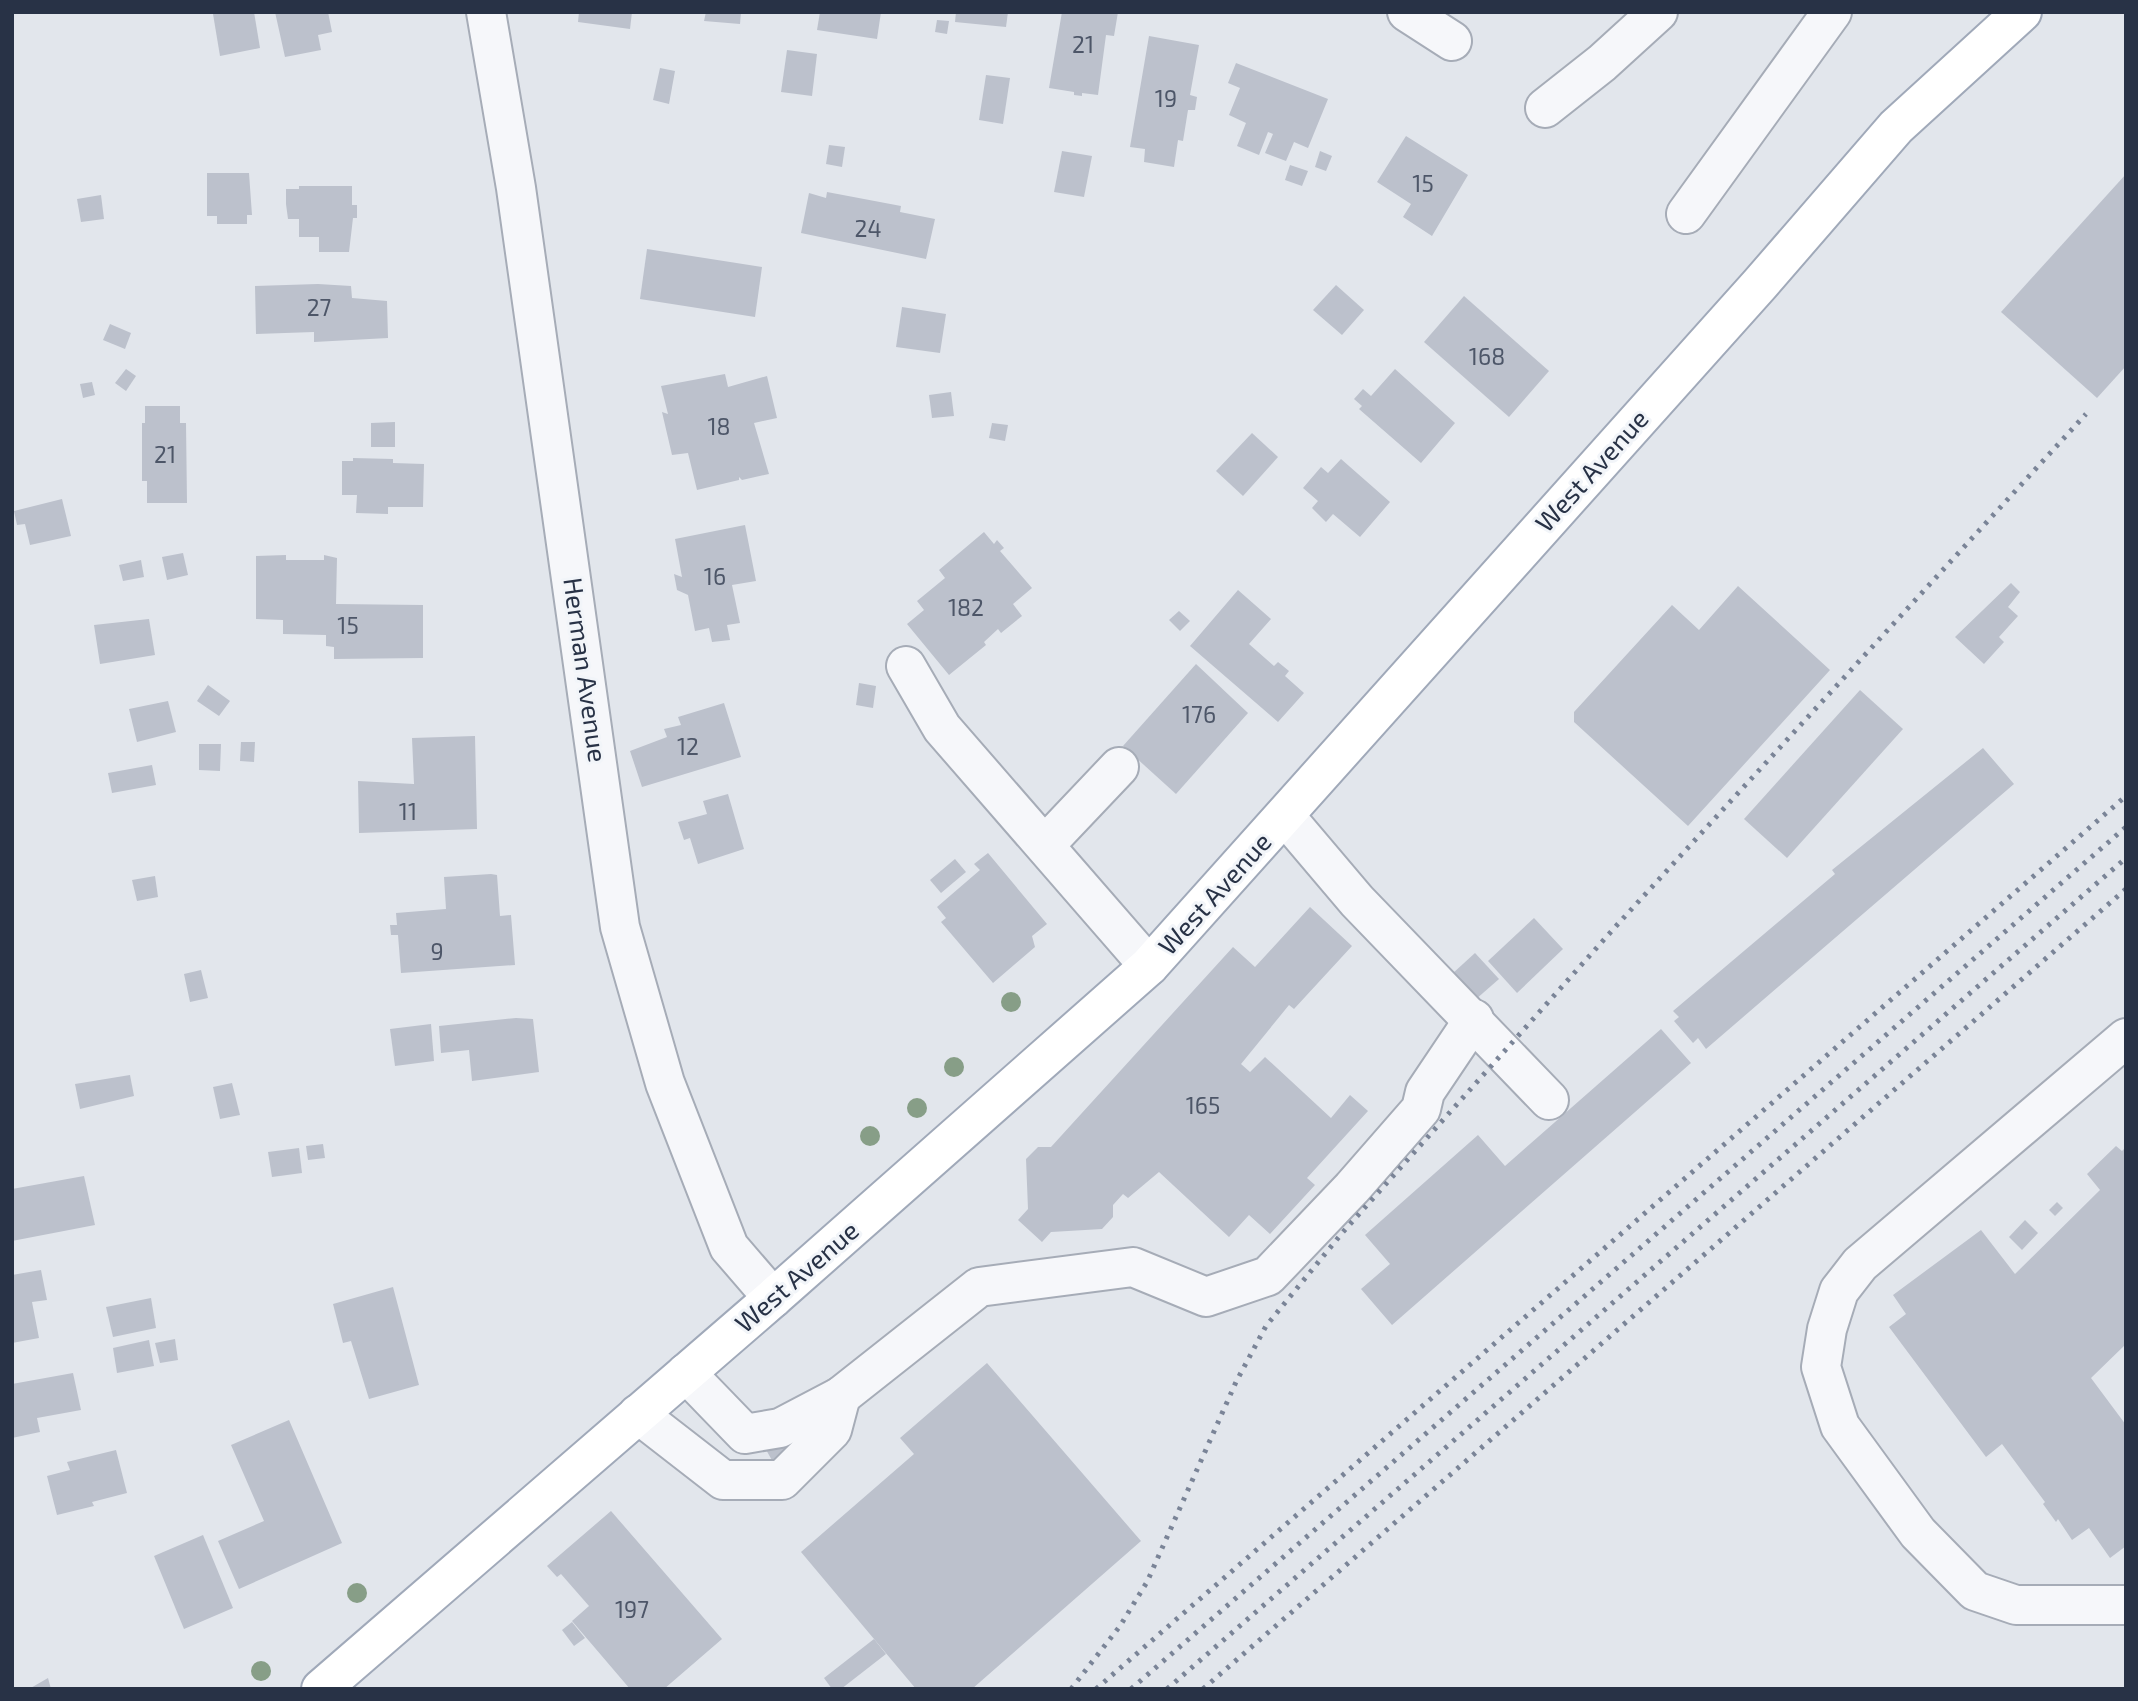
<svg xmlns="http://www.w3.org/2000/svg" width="2138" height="1701" viewBox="0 0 2138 1701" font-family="'Exo 2',sans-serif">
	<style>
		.building { fill: #bcc1cc }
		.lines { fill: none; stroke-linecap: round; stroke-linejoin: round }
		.minor-casing { stroke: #a6acb7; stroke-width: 42 }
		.major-casing { stroke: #a0a9b9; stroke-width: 42 }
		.minor { stroke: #f6f7fa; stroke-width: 38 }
		.major { stroke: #fff; stroke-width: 38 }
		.rail { stroke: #7a8497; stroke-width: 5; stroke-dasharray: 3.5 7; stroke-linecap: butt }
		.tree { fill: #879e87 }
		.labels { text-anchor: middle; stroke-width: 6; stroke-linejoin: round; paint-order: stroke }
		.number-label { font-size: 23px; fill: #4d5668 }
		.street-label { font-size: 26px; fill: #283246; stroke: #f2f5f9 }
	</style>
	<rect width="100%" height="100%" fill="#e2e6ec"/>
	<g class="building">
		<polygon points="222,12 254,12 260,48 220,56 213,14"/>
		<polygon points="275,12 328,12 332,32 318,35 321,50 285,57"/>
		<polygon points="579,12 632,12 630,29 578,22"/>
		<polygon points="706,12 741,12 740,24 704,21"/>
		<polygon points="820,12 881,12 877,39 817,30"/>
		<polygon points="956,12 1008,12 1006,27 955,22"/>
		<polygon points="1062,12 1118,12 1114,36 1106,35 1098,95 1082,93 1082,96 1074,95 1074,92 1049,88"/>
		<polygon points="937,20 949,21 947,34 935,32"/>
		<polygon points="1149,36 1199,45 1190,95 1197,97 1195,110 1188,110 1183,141 1178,140 1174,167 1144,162 1145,149 1130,147"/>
		<polygon points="787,50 817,54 812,96 781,92"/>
		<polygon points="1236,63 1328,99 1308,148 1294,142 1286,161 1265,153 1273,134 1268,132 1259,155 1237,146 1246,123 1229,115 1240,88 1228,83"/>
		<polygon points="660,68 675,71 669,104 653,100"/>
		<polygon points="986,75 1010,78 1003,124 979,120"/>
		<polygon points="1406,136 1468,175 1432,236 1403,217 1411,204 1377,182"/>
		<polygon points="829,145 845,147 842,167 826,164"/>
		<polygon points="1062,151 1092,156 1084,197 1054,192"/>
		<polygon points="1320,151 1332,156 1326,171 1315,167"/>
		<polygon points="1290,165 1308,171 1302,186 1285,180"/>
		<polygon points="207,173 249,173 252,215 247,215 247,224 217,224 217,216 207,216"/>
		<polygon points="2126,174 2126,366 2097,398 2001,312"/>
		<polygon points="299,186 352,186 352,205 357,205 357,218 353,218 349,252 319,252 319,237 299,237 299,219 288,219 286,204 286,189 299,189"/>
		<polygon points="827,192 901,206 900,212 935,219 926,259 801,233 809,193 826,198"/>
		<polygon points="101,195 104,219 81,222 77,199"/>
		<polygon points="647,249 762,267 755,317 640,299"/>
		<polygon points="318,284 351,286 352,298 387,301 388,338 314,342 314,332 256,334 255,286"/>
		<polygon points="1336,285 1364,310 1342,335 1313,310"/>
		<polygon points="1464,296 1549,371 1509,417 1424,342"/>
		<polygon points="902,307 946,314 940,353 896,347"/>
		<polygon points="110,324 131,333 125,349 103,340"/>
		<polygon points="126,369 136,376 126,391 115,383"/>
		<polygon points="1395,369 1455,423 1421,463 1359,409 1362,406 1354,399 1363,389 1371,396"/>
		<polygon points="725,374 728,387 767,376 777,418 754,423 769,474 742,480 739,477 739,480 697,490 688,453 672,455 662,412 668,414 661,386"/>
		<polygon points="92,382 95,395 83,398 80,384"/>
		<polygon points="951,392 954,416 932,418 929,395"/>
		<polygon points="145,406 180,406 180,423 186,423 187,503 147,503 147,481 142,481 142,423 145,423"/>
		<polygon points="395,422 395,447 371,447 371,423"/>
		<polygon points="992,423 1008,425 1005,441 989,438"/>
		<polygon points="1252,433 1278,457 1243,496 1216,471"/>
		<polygon points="353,458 393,459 393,463 424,464 423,507 388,507 388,514 356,513 357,495 342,495 342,461 353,461"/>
		<polygon points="1341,459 1390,502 1360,537 1333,514 1326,522 1312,508 1318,501 1303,488 1321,467 1328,473"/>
		<polygon points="62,499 71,536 30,545 25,524 17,525 14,511"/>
		<polygon points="745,525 756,581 732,585 740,623 727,625 730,640 712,642 709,628 695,631 688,595 677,590 674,574 682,577 675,539"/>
		<polygon points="984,532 994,544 997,540 1004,548 1000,551 1032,588 1013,604 1022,616 1001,633 998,629 984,642 986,645 949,675 907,624 924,610 917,601 945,578 939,570"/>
		<polygon points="183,553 188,575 167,580 162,557"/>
		<polygon points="286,555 286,560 324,560 324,555 337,558 336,604 423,605 423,658 334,659 334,647 326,646 326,635 283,634 283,620 256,619 256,556"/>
		<polygon points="141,560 144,577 123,581 119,565"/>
		<polygon points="2011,583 2020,592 2008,607 2018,616 1999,637 2004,642 1984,664 1955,637"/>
		<polygon points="1738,586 1830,670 1688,826 1574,722 1574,712 1672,605 1699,630"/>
		<polygon points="1238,590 1271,619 1249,644 1274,666 1278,662 1289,671 1285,676 1304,693 1278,722 1190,646"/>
		<polygon points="1179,611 1190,621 1180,631 1169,620"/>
		<polygon points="149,619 155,655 100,664 94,625"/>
		<polygon points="1196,664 1248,713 1176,794 1123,746"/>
		<polygon points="859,683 876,686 873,708 856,705"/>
		<polygon points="208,685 230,701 219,716 197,701"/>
		<polygon points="1860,690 1903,729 1787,858 1744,819"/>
		<polygon points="168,701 176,732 137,742 129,709"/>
		<polygon points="724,703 741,757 642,787 630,751 667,737 664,729 681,725 678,717"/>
		<polygon points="475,736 477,829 359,833 358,781 414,784 412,738"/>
		<polygon points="241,742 255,742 254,762 240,761"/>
		<polygon points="199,744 221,744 220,771 199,770"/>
		<polygon points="1983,748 2014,784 1706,1049 1698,1038 1693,1043 1674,1021 1679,1017 1673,1011 1835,874 1832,870"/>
		<polygon points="152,765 156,785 112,793 108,773"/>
		<polygon points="728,794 744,849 698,864 690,838 684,840 678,822 707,814 703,801"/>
		<polygon points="988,853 1047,924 1032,936 1035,947 993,983 941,922 946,918 937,907 980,870 974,864"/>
		<polygon points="955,859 966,872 941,893 930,880"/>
		<polygon points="491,874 497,875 500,916 511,915 515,965 401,973 398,935 391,935 390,925 397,925 396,913 446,909 444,877"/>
		<polygon points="155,876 158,897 137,901 132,880"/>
		<polygon points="1310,907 1352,946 1294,1009 1289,1005 1241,1064 1250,1072 1265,1057 1331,1118 1350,1095 1368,1111 1307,1178 1315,1185 1270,1234 1249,1215 1229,1237 1159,1172 1128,1198 1123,1194 1113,1205 1113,1217 1102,1229 1051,1232 1042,1242 1018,1220 1028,1209 1026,1159 1038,1147 1051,1147 1233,947 1255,967"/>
		<polygon points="1534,918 1563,949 1517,993 1488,961"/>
		<polygon points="1475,953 1499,979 1475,1000 1452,974"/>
		<polygon points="201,970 208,998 190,1002 184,974"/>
		<polygon points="516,1018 533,1019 539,1072 472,1081 469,1050 441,1053 439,1026"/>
		<polygon points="431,1024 434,1061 395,1066 390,1029"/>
		<polygon points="1661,1029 1691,1063 1392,1325 1361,1289 1390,1264 1365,1235 1478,1135 1505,1166"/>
		<polygon points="130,1075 134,1096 80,1109 75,1084"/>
		<polygon points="232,1083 240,1115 220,1119 213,1087"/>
		<polygon points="323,1144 325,1158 308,1160 306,1146"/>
		<polygon points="2116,1146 2122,1151 2126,1147 2126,1344 2091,1378 2126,1425 2126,1546 2110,1558 2089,1528 2072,1540 2058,1519 2056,1522 2043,1504 2045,1502 2002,1444 1986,1457 1889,1327 1906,1314 1893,1295 1981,1230 2015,1274 2100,1190 2087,1174"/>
		<polygon points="299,1148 302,1173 272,1177 268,1152"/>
		<polygon points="84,1176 95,1225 12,1241 12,1189"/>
		<polygon points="2057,1202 2063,1208 2055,1216 2049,1210"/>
		<polygon points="2025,1220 2038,1233 2022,1250 2009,1237"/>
		<polygon points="41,1270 47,1300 32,1302 39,1338 12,1343 12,1275"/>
		<polygon points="393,1287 419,1385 369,1399 351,1341 343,1343 333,1304"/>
		<polygon points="151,1298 156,1328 113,1337 106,1307"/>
		<polygon points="175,1339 178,1360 160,1363 155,1343"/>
		<polygon points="149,1340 154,1366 117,1373 113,1348"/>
		<polygon points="987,1363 1141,1541 972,1689 916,1689 801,1552 914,1454 900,1438"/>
		<polygon points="73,1373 81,1410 37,1418 40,1432 12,1438 12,1384"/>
		<polygon points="289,1420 342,1543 239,1589 218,1541 264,1521 231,1445"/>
		<polygon points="787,1435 795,1450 773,1462 765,1448"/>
		<polygon points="116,1450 127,1493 92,1502 94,1506 57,1515 47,1476 70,1470 67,1462"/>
		<polygon points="611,1511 722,1639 664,1689 630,1689 572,1621 589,1606 561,1574 557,1577 547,1566"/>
		<polygon points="203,1535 233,1608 184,1629 154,1556"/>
		<polygon points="572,1622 585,1638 574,1646 562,1630"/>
		<polygon points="874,1639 886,1654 841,1689 832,1689 824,1678"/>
		<polygon points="48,1678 51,1689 29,1689"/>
	</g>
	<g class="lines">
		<defs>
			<g id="minor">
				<polyline points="486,12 516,188 620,927 665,1083 729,1247 773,1298"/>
				<polyline points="1407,12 1452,41"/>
				<polyline points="1545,108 1602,63 1658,12"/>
				<polyline points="1686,214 1832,12"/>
				<polyline points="906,666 942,728 1149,966"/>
				<polyline points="1285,816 1357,901 1549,1100"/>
				<polyline points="1045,845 1119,767"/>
				<polyline points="2126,1038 1860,1264 1839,1291 1827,1329 1821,1367 1840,1426 1918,1533 1975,1591 2016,1605 2126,1605"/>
				<polyline points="686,1373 745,1434 780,1428 841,1396 979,1287 1133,1267 1206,1297 1268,1276 1352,1188 1421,1109 1425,1092 1474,1019"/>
				<polyline points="638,1414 723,1480 782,1480 832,1430 841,1396"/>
			</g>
			<polyline id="major" points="321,1689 773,1298 1149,966 1760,284 1896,127 2022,12"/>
		</defs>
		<use href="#minor" class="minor-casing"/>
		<use href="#major" class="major-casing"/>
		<use href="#minor" class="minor"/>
		<use href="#major" class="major"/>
		<g class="rail">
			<polyline points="1071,1689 1120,1626 1147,1582 1236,1382 1266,1326 1343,1232 1617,925 2086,414"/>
			<polyline points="1096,1689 2126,796"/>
			<polyline points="1131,1689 2126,827"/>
			<polyline points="1167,1689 2126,858"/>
			<polyline points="1203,1689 2126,889"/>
		</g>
	</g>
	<g class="tree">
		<circle cx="1011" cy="1002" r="10"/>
		<circle cx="954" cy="1067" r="10"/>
		<circle cx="917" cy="1108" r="10"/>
		<circle cx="870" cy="1136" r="10"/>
		<circle cx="357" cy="1593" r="10"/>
		<circle cx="261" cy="1671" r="10"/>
	</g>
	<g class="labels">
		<g class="number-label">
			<text x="1083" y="53">21</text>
			<text x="1166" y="107">19</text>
			<text x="1423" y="192">15</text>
			<text x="868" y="237">24</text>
			<text x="319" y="316">27</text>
			<text x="1487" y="365">168</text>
			<text x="719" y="435">18</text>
			<text x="165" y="463">21</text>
			<text x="715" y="585">16</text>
			<text x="966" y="616">182</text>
			<text x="348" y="634">15</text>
			<text x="1199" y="723">176</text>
			<text x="688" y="755">12</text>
			<text x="408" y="820">11</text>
			<text x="437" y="960">9</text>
			<text x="1203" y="1114">165</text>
			<text x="632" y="1618">197</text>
		</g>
		<g class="street-label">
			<text transform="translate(1592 471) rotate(-48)" y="9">West Avenue</text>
			<text transform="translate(585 670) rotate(82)" y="9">Herman Avenue</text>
			<text transform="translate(1215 894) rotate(-48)" y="9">West Avenue</text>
			<text transform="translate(797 1277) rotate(-41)" y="9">West Avenue</text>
		</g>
	</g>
	<rect width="2138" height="1701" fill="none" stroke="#283246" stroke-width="28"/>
</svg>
